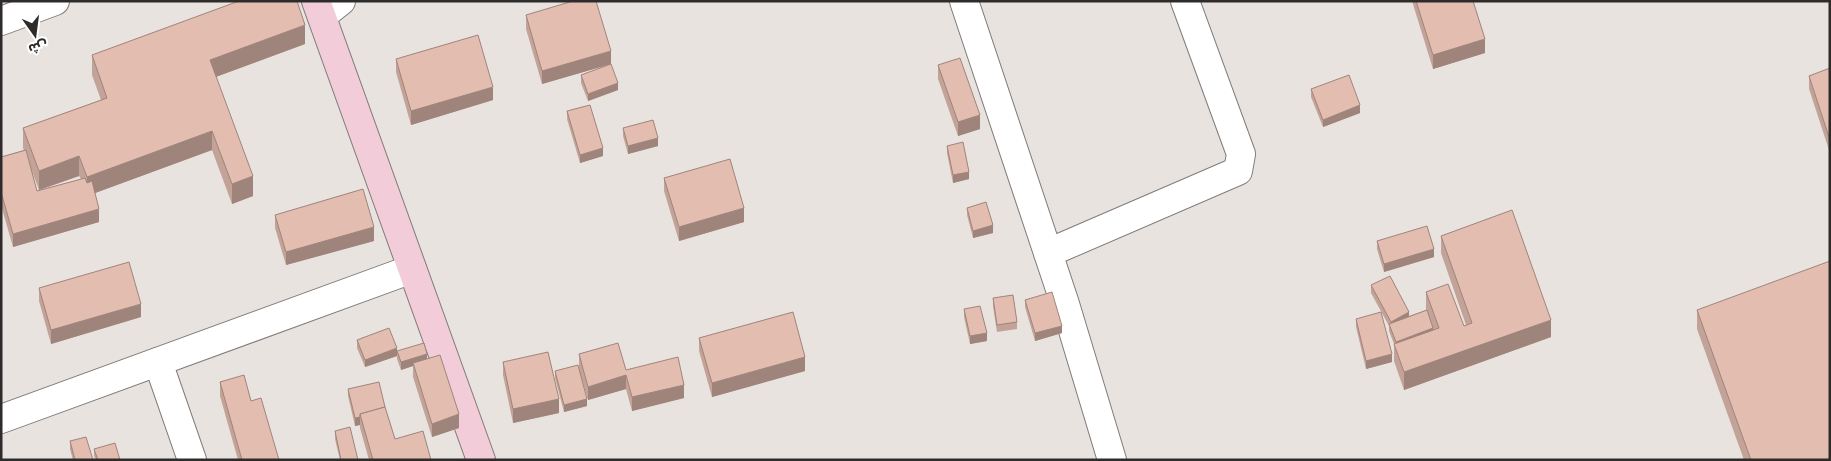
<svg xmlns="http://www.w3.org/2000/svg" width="1831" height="461" viewBox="0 0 1831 461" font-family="'PT Sans Narrow','Noto Sans Arabic',sans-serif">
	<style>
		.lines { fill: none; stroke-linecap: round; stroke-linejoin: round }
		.street-casing { stroke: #817b79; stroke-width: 30 }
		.secondary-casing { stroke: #817b79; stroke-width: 30 }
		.street { stroke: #fff; stroke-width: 28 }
		.secondary { stroke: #f2ccd8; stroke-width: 28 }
		.wall { fill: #c3a397; fill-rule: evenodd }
		.shaded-wall { fill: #9f847b }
		.building { fill: #e3bdb0; stroke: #9f847b }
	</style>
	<rect width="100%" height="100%" fill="#e9e3e0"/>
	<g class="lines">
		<defs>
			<g id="street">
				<polyline points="964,1 1065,304 1112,460"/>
				<polyline points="322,16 341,1"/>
				<polyline points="1,21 55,1"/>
				<polyline points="1048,253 1238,171 1241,154 1185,1"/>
				<polyline points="158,362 192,460"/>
				<polyline points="1,419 412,269"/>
			</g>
			<polyline id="secondary" points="316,1 481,460"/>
		</defs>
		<use href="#street" class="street-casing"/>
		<use href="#secondary" class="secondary-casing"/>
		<use href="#street" class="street"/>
		<use href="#secondary" class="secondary"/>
	</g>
	<g class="wall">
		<polygon points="1412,1 1473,1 1485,53 1433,69"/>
		<polygon points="526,15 611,64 542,84 526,29"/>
		<path d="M305,44L216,77L253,196L232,204L212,150L95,193L99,222L13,247L1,205V157L24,150L23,148V128L101,100L92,75V55ZM31,168L39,190L79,176L81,179L37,191Z"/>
		<polygon points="396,59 493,100 411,125 396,72"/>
		<polygon points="938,65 980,129 958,136 938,79"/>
		<polygon points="1830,68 1830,153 1809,89 1809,76"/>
		<polygon points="581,75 618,90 588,101 581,83"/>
		<polygon points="1311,89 1360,113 1323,127 1311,97"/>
		<polygon points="567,111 603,156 580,163 567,119"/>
		<polygon points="623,128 658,146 628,154 623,136"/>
		<polygon points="947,146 969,179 953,183 947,153"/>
		<polygon points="664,178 744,222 679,241 664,191"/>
		<polygon points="967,208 993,233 973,238 967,215"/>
		<polygon points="275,215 374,241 286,265 275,228"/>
		<polygon points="1441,236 1551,337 1404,390 1394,361 1394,344 1389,331 1389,326 1371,293 1371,285 1409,316 1426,310 1426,292 1464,326 1466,325 1441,253"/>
		<polygon points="1377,241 1434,257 1384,272 1377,249"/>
		<polygon points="39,288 141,317 51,344 39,301"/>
		<polygon points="993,298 1017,322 1017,329 997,332 993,306"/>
		<polygon points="1025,300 1062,333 1035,341 1025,307"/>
		<polygon points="964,309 987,341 970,344 964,317"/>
		<polygon points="1697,310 1830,460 1744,460 1697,329"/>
		<polygon points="1356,319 1392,362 1366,369 1356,327"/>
		<polygon points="699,338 805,371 712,397 699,351"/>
		<polygon points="357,340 397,356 365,367 357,348"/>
		<polygon points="397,351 427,359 459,428 432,437 413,377 413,366 401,370 397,359"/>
		<polygon points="579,354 626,370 684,398 632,411 626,389 588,400 579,369 587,406 564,412 555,378 555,371 579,368"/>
		<polygon points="503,362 559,413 513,423 503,375"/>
		<polygon points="220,382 251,401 279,460 238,460 220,396"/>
		<polygon points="348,389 385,407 395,439 431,460 369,460 360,428 360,425 355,426 348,396"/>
		<polygon points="335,431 358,460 340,460 335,439"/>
		<polygon points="70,441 93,460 73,460 70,449"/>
		<polygon points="94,449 120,460 96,460 94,456"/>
	</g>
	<g class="shaded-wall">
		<polygon points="305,25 305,44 210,79 210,60"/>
		<polygon points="1485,39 1485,53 1433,69 1433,55"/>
		<polygon points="611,51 611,64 542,84 542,71"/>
		<polygon points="618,83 618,90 588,101 588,94"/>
		<polygon points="493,87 493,100 411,125 411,111"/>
		<polygon points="1360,105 1360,113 1323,127 1323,120"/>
		<polygon points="980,115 980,129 958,136 958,122"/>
		<polygon points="212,131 212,150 87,196 87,177"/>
		<polygon points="658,138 658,146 628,154 628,146"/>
		<polygon points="603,148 603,156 580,163 580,155"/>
		<polygon points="79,156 79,176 39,190 39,171"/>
		<polygon points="969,172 969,179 953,183 953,175"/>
		<polygon points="253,176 253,196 232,204 232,184"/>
		<polygon points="744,208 744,222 679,241 679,227"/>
		<polygon points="99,209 99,222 13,247 13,234"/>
		<polygon points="993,225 993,233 973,238 973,231"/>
		<polygon points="374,227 374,241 286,265 286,252"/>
		<polygon points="1434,249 1434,257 1384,272 1384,264"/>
		<polygon points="141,304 141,317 51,344 51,330"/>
		<polygon points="1409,312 1409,319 1391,329 1391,322"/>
		<polygon points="1551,320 1551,337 1404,390 1404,372"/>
		<polygon points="1062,326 1062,333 1035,341 1035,333"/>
		<polygon points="1433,328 1433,335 1396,349 1396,342"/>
		<polygon points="987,333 987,341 970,344 970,336"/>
		<polygon points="397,348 397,356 365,367 365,360"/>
		<polygon points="427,354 427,362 413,363 413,366 401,370 401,362"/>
		<polygon points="1392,354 1392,362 1366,369 1366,361"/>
		<polygon points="805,357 805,371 712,397 712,383"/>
		<polygon points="626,375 626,389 588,400 588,387"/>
		<polygon points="684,385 684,398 632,411 632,397"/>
		<polygon points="559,399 559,413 513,423 513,409"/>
		<polygon points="587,399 587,406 564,412 564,405"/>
		<polygon points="459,414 459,428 432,437 432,424"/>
		<polygon points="360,417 360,425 355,426 355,418"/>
	</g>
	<g class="building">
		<polygon points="239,1 297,1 305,25 210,60 253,176 232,184 212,131 87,177 79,156 39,171 23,128 107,98 92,55"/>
		<polygon points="573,1 596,1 611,51 542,71 526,15"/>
		<polygon points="1416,1 1473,1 1485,39 1433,55"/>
		<polygon points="478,35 493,87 411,111 396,59"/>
		<polygon points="960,58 980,115 958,122 938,65"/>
		<polygon points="611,64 618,83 588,94 581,75"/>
		<polygon points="1830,68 1830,140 1809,76"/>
		<polygon points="1349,75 1360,105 1323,120 1311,89"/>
		<polygon points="590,105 603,148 580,155 567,111"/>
		<polygon points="653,120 658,138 628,146 623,128"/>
		<polygon points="963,142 969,172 953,175 947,146"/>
		<polygon points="26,150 37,191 85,178 87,183 92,181 99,209 13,234 1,192 1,157"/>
		<polygon points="730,159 744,208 679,227 664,178"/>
		<polygon points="363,189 374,227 286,252 275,215"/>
		<polygon points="986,202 993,225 973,231 967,208"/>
		<polygon points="1512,210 1551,320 1404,372 1394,344 1439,328 1426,292 1448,284 1464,326 1472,323 1441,236"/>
		<polygon points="1427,226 1434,249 1384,264 1377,241"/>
		<polygon points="1830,261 1830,460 1751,460 1697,310"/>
		<polygon points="129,262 141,304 51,330 39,288"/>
		<polygon points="1390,276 1409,312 1391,322 1371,285"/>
		<polygon points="1052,292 1062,326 1035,333 1025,300"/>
		<polygon points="1013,295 1017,322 997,325 993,298"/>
		<polygon points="980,306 987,333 970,336 964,309"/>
		<polygon points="1427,310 1433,328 1396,342 1389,324"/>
		<polygon points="793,312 805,357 712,383 699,338"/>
		<polygon points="1381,312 1392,354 1366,361 1356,319"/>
		<polygon points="389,328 397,348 365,360 357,340"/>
		<polygon points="424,343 427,354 401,362 397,351"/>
		<polygon points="618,343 626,370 678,357 684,385 632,397 626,375 588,387 579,354"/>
		<polygon points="548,352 559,399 513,409 503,362"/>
		<polygon points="440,355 459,414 432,424 413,363"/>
		<polygon points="578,365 587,399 564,405 555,371"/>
		<polygon points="244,375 251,401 261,398 279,460 242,460 220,382"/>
		<polygon points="379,382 385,407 360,414 360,417 355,418 348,389"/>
		<polygon points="385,407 395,439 423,431 431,460 373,460 360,414"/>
		<polygon points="350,427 358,460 341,460 335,431"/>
		<polygon points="86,437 93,460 75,460 70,441"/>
		<polygon points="115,443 120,460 98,460 94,449"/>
	</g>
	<rect width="1831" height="461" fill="none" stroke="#2e2c2b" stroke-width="5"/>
	<g transform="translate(35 35) rotate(166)" stroke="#ffffff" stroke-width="4" paint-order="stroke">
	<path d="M0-4L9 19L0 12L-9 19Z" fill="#2e2c2b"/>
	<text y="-8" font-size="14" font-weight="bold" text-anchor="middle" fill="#2e2c2b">ش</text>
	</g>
</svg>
